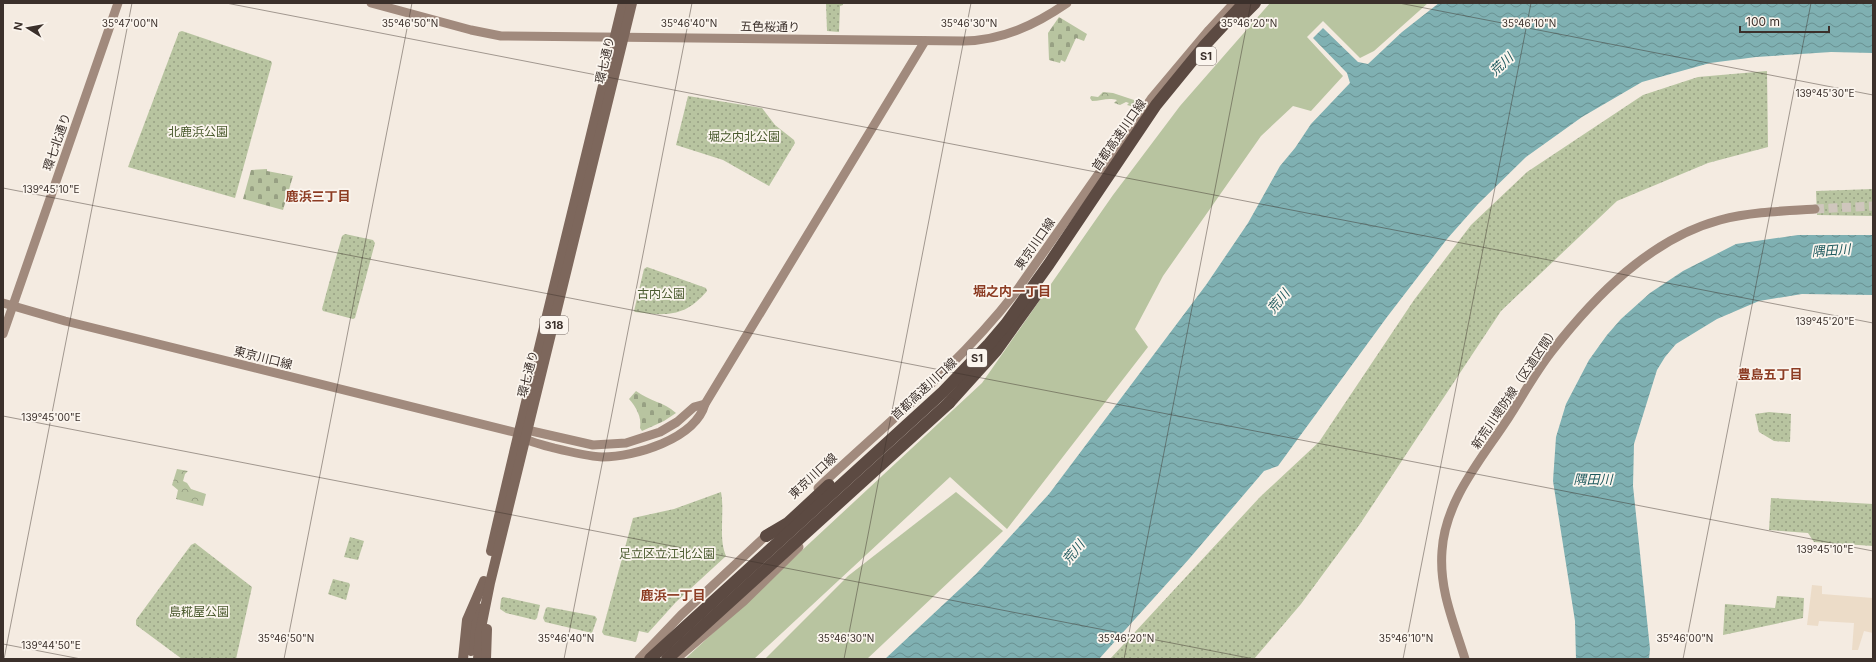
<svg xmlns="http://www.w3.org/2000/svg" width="1876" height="662" viewBox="0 0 1876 662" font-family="Inter,'Noto Sans JP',sans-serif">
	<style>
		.grass { fill: #b8c4a0 }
		.forest { fill: url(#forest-crowns) }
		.cemetery { fill: url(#cemetery-stones) }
		.park { fill: url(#park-dots) }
		.plaza { fill: #ecdcc8 }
		.water { fill: url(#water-waves) }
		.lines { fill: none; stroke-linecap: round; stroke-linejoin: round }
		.secondary-tunnel { stroke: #cfc6bd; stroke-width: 9; stroke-dasharray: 9 4.5; stroke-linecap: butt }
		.secondary { stroke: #a18a7d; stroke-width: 9 }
		.primary { stroke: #7d675c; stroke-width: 10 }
		.highway { stroke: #5c4a42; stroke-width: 12 }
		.highway-bridge { stroke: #5c4a42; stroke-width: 12 }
		.ticks { fill: none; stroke: #3b302b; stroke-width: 1; stroke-opacity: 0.45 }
		.labels { text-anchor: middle; stroke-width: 3.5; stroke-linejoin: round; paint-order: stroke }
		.shield { fill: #fbf5ee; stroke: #756b66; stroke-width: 1 }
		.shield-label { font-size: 11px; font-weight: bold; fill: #3b302b }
		.street-label { font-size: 12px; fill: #3b302b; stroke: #fbf5ee }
		.park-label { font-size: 12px; fill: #4a5a2e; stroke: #fbf5ee }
		.water-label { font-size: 13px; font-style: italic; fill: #1f5a5e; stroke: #fbf5ee }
		.neighbourhood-label { font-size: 13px; font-weight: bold; fill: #8c3b22; stroke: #fbf5ee }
		.ticks-label { font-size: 10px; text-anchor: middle; fill: #3b302b; stroke: #fbf5ee; stroke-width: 3.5; stroke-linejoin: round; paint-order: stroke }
	</style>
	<defs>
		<pattern id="forest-crowns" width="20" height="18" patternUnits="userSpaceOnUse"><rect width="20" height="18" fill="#b8c4a0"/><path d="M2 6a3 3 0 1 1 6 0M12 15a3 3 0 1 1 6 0" fill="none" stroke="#97a083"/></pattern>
		<pattern id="cemetery-stones" width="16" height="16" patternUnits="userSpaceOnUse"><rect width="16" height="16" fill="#b8c4a0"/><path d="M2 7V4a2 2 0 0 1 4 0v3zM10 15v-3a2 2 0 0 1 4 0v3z" fill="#97a083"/></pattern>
		<pattern id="park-dots" width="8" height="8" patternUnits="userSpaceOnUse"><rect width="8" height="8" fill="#b8c4a0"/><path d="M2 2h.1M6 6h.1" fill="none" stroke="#97a083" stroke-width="1.8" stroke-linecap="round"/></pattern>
		<pattern id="water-waves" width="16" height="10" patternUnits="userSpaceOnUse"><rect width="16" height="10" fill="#7fb0b2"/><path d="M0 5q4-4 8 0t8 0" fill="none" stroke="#699091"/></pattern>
	</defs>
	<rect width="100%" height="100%" fill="#f4ebe1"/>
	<g class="grass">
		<polygon points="1270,3 1428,3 1374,51 1360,58 1323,21 1307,37 1343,76 1311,111 1293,106 1261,136 1163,276 1135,329 1148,347 1007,529 950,477 754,659 685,659 982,383 1113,195 1180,106"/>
		<polygon points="956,492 1003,531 867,659 765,659 848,576"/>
	</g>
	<g class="forest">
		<path d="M1103,92L1113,93L1143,103L1138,108L1127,105L1129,103L1126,102L1120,105L1114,103L1117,100C1108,97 1101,101 1092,101L1090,98L1091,96L1098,97Z"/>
		<polygon points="177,469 188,471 185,474 183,481 187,483 191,489 206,494 203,506 176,499 178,490 172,485"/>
	</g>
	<g class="cemetery">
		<polygon points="1059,17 1087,34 1084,41 1076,38 1065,62 1061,60 1060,63 1049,60 1048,33"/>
		<polygon points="267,169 267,171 293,176 283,210 243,199 251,170"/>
		<path d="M636,391C649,401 664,402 676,413L664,421L642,431L640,428C642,417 636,407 629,399Z"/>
	</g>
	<g class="park">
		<polygon points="826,3 843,3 843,5 840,6 839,32 827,31"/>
		<polygon points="182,31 271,61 272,63 235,198 128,167 179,32"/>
		<polygon points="1767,71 1768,147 1708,163 1617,201 1501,311 1360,524 1301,604 1254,659 1110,659 1260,497 1319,442 1414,300 1471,225 1527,172 1643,95 1698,77"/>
		<polygon points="688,96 762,108 775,125 794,140 795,143 769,186 723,160 676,145"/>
		<polygon points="1873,189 1873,216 1817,215 1816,191"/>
		<polygon points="345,234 373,240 375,243 355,318 353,319 323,311 322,309 342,236"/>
		<path d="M647,267L706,288L707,291C685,317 667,316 635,312L634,311L644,269Z"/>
		<polygon points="1769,412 1791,414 1790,442 1774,441 1759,432 1755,414"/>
		<path d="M721,492C725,513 718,538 726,556L676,602L648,633L639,631L636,642L604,635L602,632L633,518L674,509Z"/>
		<polygon points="1771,498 1873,504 1873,546 1814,542 1808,533 1769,530"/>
		<polygon points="350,537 364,541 358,560 344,557"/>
		<polygon points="195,543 252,587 236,659 182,659 136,625 136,620 191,545"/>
		<polygon points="333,579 349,583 350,585 346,600 328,594"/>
		<polygon points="1777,596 1804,598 1803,618 1723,635 1725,604 1775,608"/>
		<polygon points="503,597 540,605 537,618 535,620 506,613 500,609 501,599"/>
		<polygon points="548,607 595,616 597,619 592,633 545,622 543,618 546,608"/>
	</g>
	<polygon class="plaza" points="1812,585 1822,586 1822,594 1873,598 1873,633 1864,631 1858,650 1852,650 1854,623 1819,621 1818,626 1807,625"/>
	<g class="water">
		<polygon points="1439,3 1873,3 1873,53 1831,52 1756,57 1710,63 1642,82 1582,117 1526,157 1478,204 1447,239 1387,317 1278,466 1264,471 1189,559 1099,659 885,659 976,574 1049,494 1206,285 1248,223 1280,166 1295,148 1311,124 1350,83 1347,73 1313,38 1323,28 1358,62 1368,64 1402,32"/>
		<polygon points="1798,235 1873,235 1873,295 1802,294 1759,301 1717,319 1676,344 1665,357 1657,370 1634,444 1633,486 1650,649 1649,659 1576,659 1575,621 1553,481 1556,437 1566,404 1589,360 1607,335 1621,319 1650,293 1683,271 1736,244"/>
	</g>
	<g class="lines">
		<polyline class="secondary-tunnel" points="1815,209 1873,206"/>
		<g class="secondary">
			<path d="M371,3L471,30L501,36L964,41C1003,40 1035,25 1067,3"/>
			<path d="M3,303L65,321L518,433C528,443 541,444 554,448C570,452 586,456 602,457C635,457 695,439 705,404L925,41"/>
			<polyline points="3,334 118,3"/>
			<polyline points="521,432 527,430 593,445 626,443 660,432 677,422 694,407 705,404"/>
			<path d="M818,488C885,425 958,366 1015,293L1151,99L1209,30L1234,3"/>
			<polyline points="639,659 681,615 770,532"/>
			<polyline points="676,659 744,601 799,547"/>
			<path d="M1465,659C1454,623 1439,590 1442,551C1445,502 1479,462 1505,423C1521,399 1534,374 1552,351C1595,296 1650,239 1720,220C1751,212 1783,211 1815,209"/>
		</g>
		<g class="primary">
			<path d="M491,551C533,368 579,186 623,3"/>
			<polyline points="471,651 478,608"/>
			<polyline points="463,659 467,620 484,581"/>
			<polyline points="478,659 480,633 490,583 632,3"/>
			<polyline points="486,659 487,629"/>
		</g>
		<g class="highway">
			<polyline points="1240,18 1255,3"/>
			<polyline points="949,403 996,351 1036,295"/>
			<polyline points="766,536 788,523 829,485"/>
			<polyline points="650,659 943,392 989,344 1006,324 1049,264 1156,105 1205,45 1244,3"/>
		</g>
		<polyline class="highway-bridge" points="667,659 949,403"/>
	</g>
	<path class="ticks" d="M226,3L1873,323M1399,3L1873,95M3,188L1873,551M3,416L1254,659M3,644L81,659M4,659L132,3M284,659L412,3M564,659L692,3M844,659L971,3M1124,659L1251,3M1403,659L1531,3M1683,659L1811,3"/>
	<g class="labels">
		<g class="shield">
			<rect x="1196" y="47" width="20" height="18" rx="3"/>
			<rect x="540" y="316" width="28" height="18" rx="3"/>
			<rect x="967" y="349" width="20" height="18" rx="3"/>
		</g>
		<g class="shield-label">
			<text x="1206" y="60">S1</text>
			<text x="554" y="329">318</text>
			<text x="977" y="362">S1</text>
		</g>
		<g class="street-label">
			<text transform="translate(770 27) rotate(1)" y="4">五色桜通り</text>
			<text transform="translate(605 60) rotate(-77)" y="4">環七通り</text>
			<text transform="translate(1119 135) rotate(-55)" y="4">首都高速川口線</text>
			<text transform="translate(57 142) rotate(-71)" y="4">環七北通り</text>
			<text transform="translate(1035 244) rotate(-55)" y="4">東京川口線</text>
			<text transform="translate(263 358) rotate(14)" y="4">東京川口線</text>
			<text transform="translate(528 374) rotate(-75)" y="4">環七通り</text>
			<text transform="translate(1515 388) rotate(-56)" y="4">新荒川堤防線（区道区間）</text>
			<text transform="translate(924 389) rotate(-43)" y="4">首都高速川口線</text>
			<text transform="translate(813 476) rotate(-43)" y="4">東京川口線</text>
		</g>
		<g class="park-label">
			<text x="198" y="136">北鹿浜公園</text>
			<text x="744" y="141">堀之内北公園</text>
			<text x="661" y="298">古内公園</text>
			<text x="667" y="558">足立区立江北公園</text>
			<text x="199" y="616">島糀屋公園</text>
		</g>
		<g class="water-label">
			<text transform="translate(1501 64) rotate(-43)" y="5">荒川</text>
			<text transform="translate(1831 250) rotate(-4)" y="5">隅田川</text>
			<text transform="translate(1278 301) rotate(-51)" y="5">荒川</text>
			<text x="1593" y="484">隅田川</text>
			<text transform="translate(1073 552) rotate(-51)" y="5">荒川</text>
		</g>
		<g class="neighbourhood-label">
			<text x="318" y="201">鹿浜三丁目</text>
			<text x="1012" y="296">堀之内一丁目</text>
			<text x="1770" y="379">豊島五丁目</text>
			<text x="673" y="600">鹿浜一丁目</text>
		</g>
	</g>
	<g class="ticks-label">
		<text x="130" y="27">35°47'00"N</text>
		<text x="410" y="27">35°46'50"N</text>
		<text x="689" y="27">35°46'40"N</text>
		<text x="969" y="27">35°46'30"N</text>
		<text x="1249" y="27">35°46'20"N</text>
		<text x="1529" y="27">35°46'10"N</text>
		<text x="1825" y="97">139°45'30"E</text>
		<text x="51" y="193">139°45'10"E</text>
		<text x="1825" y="325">139°45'20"E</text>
		<text x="51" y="421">139°45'00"E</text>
		<text x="1825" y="553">139°45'10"E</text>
		<text x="286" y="642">35°46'50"N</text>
		<text x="566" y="642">35°46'40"N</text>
		<text x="846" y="642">35°46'30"N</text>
		<text x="1126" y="642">35°46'20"N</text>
		<text x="1406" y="642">35°46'10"N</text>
		<text x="1685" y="642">35°46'00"N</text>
		<text x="51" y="649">139°44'50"E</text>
	</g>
	<rect width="1876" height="662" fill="none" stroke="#3b302b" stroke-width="8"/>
	<g transform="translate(28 28) rotate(281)" stroke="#fbf5ee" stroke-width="3" paint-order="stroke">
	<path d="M0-3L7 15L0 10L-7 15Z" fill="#3b302b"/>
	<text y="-6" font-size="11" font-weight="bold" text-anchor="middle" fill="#3b302b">N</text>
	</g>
	<path d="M1740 26v6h89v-6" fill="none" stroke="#3b302b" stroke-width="2"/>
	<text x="1746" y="26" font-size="12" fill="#3b302b" stroke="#fbf5ee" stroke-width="3" paint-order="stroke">100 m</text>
</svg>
